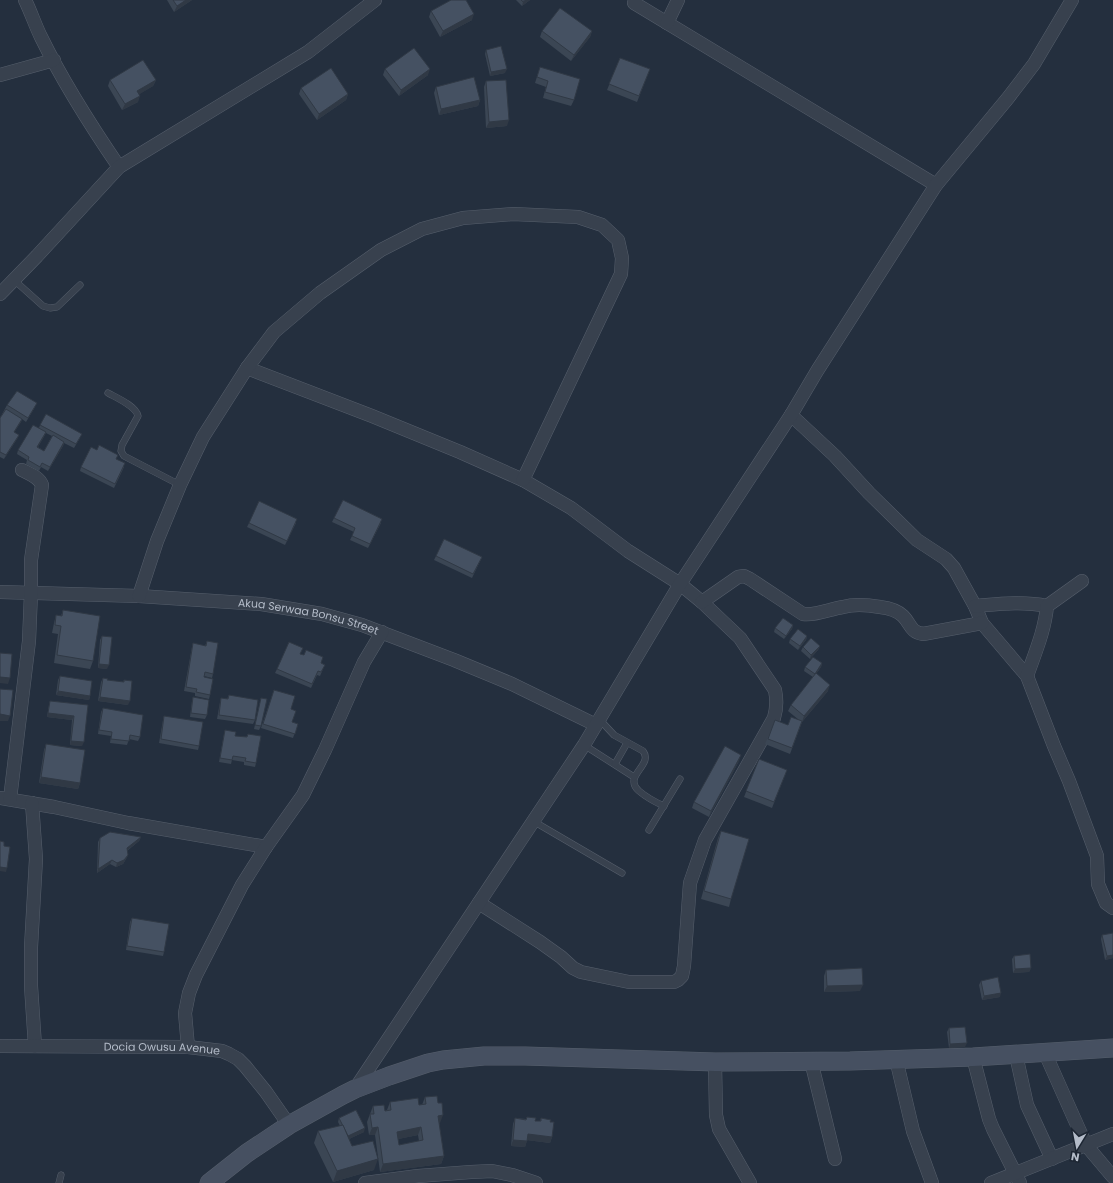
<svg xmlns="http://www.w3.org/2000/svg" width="1113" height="1183" viewBox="0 0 1113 1183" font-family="Poppins,sans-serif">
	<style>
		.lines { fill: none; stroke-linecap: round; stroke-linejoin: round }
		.lane-casing { stroke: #565f6c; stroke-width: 7 }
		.street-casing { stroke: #565f6c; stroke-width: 14 }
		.secondary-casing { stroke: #565f6c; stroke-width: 19 }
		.lane { stroke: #38414e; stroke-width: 6 }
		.street { stroke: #38414e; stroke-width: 13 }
		.secondary { stroke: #465061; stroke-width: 18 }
		.wall { fill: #3b4654; fill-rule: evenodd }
		.shaded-wall { fill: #303945 }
		.building { fill: #455162; stroke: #303945; fill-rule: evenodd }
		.labels { text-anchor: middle; stroke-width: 3; stroke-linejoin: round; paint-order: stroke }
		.street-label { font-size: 11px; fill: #b4bcc9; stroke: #1d2633 }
	</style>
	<rect width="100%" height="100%" fill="#242f3e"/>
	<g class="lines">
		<defs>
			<g id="lane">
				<polyline points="14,280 43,306 50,308 57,307 80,285"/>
				<path d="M108,393C117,398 136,406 138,416L122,445L121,451L124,456L180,485"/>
				<path d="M600,720L614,735L643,751C654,765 622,776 639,791C646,797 655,802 664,806"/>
				<polyline points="584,745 634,777"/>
				<polyline points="615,764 627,743"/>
				<polyline points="533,821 622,873"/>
				<polyline points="649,830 680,779"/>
				<polyline points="59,1183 61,1175"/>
			</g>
			<g id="street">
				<path d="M25,0C31,12 35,25 41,37C63,82 91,126 119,167"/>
				<polyline points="634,3 936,185"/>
				<polyline points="667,23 678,0"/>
				<polyline points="0,75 54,60"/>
				<polyline points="0,294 37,256 119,167 308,52 375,0"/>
				<path d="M247,368L372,416L460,452L523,480L571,508L628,551L680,584L702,602L740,638L775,690C777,700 777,708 774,718L705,840L690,883L684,966L682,976L678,980L674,982H629L581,972L573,968L561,957L540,942L479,903"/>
				<polyline points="791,415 835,456 869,493 917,540 946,559 954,568 975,606 982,623 1027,676 1054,746 1069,781 1097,856 1098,884 1106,903 1113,908"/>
				<path id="s1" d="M0,592L139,596L261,604L322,614L362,625L454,660L512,684L596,725"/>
				<polyline points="139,596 157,541 180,485 203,437 247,368 274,332 320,293 381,250 422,229 463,218 513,214 578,217 602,225 618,240 622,258 621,274 523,480"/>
				<path d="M702,602L738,577L744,576L750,579L803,614C816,616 830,609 843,607C854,604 868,605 880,607C888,608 897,610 903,616C911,624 910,632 923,634L982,623"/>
				<path d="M975,606C999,604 1023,601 1047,606"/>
				<path d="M1027,676C1035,653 1045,630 1047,606L1082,581"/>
				<polyline points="0,798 54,807 128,823 266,847"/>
				<path d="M10,799L29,641L31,593V560L42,485C39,477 30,474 22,470"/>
				<polyline points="32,803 36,859 31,947 31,986 35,1046"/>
				<path id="s2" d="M0,1046L188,1047L222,1051L229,1054L238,1059L245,1066L266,1092L289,1125"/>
				<polyline points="188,1047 185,1013 189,993 196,975 242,885 266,847 303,795 325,750 364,662 382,632"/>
				<polyline points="1045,1053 1086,1145 1113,1177"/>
				<polyline points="1016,1055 1027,1105 1052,1159"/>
				<polyline points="973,1057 989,1119 993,1129 1020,1183"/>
				<polyline points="896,1059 913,1131 932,1183"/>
				<polyline points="811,1061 835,1159"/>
				<polyline points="715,1062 716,1115 719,1129 750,1183"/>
				<polyline points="355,1089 584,745 680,584 791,415 817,371 936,185 1008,98 1034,64 1072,0"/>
				<polyline points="365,1183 418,1176 471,1172 492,1171 512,1175 536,1183"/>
				<polyline points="991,1183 1113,1134"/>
			</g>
			<polyline id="secondary" points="209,1183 247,1153 289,1125 343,1095 355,1089 389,1076 428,1063 443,1060 484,1056 525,1056 715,1062 850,1061 973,1057 1113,1048"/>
		</defs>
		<use href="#lane" class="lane-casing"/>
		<use href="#street" class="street-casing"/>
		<use href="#secondary" class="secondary-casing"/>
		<use href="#lane" class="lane"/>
		<use href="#street" class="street"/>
		<use href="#secondary" class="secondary"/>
	</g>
	<g class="wall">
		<polygon points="167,0 192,0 174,12"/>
		<polygon points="516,0 530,0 522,6"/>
		<polygon points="431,11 472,20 440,37 429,17"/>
		<polygon points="542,31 592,31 590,37 571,61 540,37"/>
		<polygon points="486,50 505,73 490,76 485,54"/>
		<polygon points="620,58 650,69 637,102 607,90"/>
		<polygon points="540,67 574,100 571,106 543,98 546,87 535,83"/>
		<polygon points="385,69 428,75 399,96 383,75"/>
		<polygon points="110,80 156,80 153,86 139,94 138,102 122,110 108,86"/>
		<polygon points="486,81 507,126 486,128 484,87"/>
		<polygon points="436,87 480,100 478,106 439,115 434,93"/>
		<polygon points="301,88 348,94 346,100 317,120 299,94"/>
		<polygon points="7,405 35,407 26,422 22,419 21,422 14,432 19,435 17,439 4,459 0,457 0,418"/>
		<path d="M40,425L80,438L74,448L64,443L63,446L48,471L41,467L39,471L26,464L27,460L17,454L18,450L39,428ZM46,433L52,436L44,451L38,447Z"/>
		<polygon points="116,459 124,467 114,488 80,471 81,467"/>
		<polygon points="334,518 381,523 368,548 350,540 354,532 332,522"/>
		<polygon points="249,523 296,523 285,545 247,527"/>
		<polygon points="436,556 482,557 472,578 434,560"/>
		<polygon points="63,610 93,661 90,669 54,663 58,634 52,633 54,623 56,615 61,616"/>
		<polygon points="793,625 792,629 784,639 774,632 775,628"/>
		<polygon points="102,636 107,669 98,668 100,640"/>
		<polygon points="807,636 806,640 798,650 789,643 790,639"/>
		<polygon points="207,641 213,674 212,678 204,676 210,695 209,699 195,696 195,693 184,691 192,647 193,643 205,646"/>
		<polygon points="820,646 818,650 810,659 801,651 803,647"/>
		<polygon points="301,654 321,663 323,669 320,676 317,675 311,688 275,673 277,669"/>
		<polygon points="822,663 821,667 816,674 828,691 802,722 790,754 765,744 775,720 788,725 799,720 788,711 791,705 813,677 804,671 805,667"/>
		<polygon points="60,676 90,696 89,700 56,695 58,680"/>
		<polygon points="103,678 107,680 123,682 124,680 128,705 98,701 101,682"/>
		<polygon points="274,690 291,709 292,722 298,724 293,738 261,728"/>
		<polygon points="229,695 255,720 253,724 217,719 220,702 221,698 227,699"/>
		<polygon points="193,697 207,715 205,719 190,717 192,701"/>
		<polygon points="261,698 261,726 259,730 254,729"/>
		<polygon points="50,701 88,705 82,746 70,745 72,720 47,717 49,705"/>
		<polygon points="103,708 140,737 138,741 129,739 127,745 110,743 111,736 98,734 101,712"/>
		<polygon points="164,716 199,746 198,750 159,743 163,720"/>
		<polygon points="225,730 235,736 246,737 248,734 256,763 255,767 244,765 244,762 232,760 231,764 219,762 224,734"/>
		<polygon points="46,744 80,783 78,789 39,783 44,750"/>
		<polygon points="759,759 787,770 772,808 744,797"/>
		<polygon points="739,761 709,817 692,808 694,802"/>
		<polygon points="721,831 731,899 729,907 701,899 718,838"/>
		<polygon points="141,837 139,841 127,851 128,855 126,859 123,864 116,867 110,864 97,873 98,842 100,838"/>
		<polygon points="132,918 164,952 163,956 126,950 130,922"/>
		<polygon points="1102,935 1113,958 1105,960 1101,939"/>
		<polygon points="1014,956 1031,968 1029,972 1013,973 1012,959"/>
		<polygon points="826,970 860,991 824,992 824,976"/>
		<polygon points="981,981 1000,997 982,1000 979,985"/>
		<polygon points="949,1028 965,1047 949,1048 947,1032"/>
		<path d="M425,1097L440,1123H439L444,1156L441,1164L380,1172L375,1135H369L367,1122L373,1106L385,1111L387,1110L390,1102L419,1105H422ZM418,1135L419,1141L399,1145L398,1139Z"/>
		<polygon points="527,1117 535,1121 540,1121 541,1118 550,1122 552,1137 550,1143 527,1140 525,1147 511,1146 513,1124 515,1118 526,1119"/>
		<polygon points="339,1118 364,1132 349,1139 352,1146 374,1170 333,1182 314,1143 318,1131 340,1126 338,1122"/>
	</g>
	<g class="shaded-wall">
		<polygon points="186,0 192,0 174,12 177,6"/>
		<polygon points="526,0 530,0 522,6 523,2"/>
		<polygon points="474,14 472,20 440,37 443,31"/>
		<polygon points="592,31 590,37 571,61 574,55"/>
		<polygon points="430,69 428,75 399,96 401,90"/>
		<polygon points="507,69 505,73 490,76 491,72"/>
		<polygon points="156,80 153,86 135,97 137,91"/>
		<polygon points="348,94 346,100 317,120 319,114"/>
		<polygon points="140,96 138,102 122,110 125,104"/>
		<polygon points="480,100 478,106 439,115 441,109"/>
		<polygon points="509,120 507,126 486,128 489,122"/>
		<polygon points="22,419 21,422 12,436 14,432"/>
		<polygon points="46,432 44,436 36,451 37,447"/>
		<polygon points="19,435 17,439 4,459 6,455"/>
		<polygon points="64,442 63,446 48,471 50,467"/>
		<polygon points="793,625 792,629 784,639 786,636"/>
		<polygon points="807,636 806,640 798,650 800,646"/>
		<polygon points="820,646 818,650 810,659 811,655"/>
		<polygon points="822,663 821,667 813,678 815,674"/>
		<polygon points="99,664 109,665 107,669 98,668"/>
		<polygon points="0,677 10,678 8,684 0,683"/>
		<polygon points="830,685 828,691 802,722 804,716"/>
		<polygon points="58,691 90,696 89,700 56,695"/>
		<polygon points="100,697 130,701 128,705 98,701"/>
		<polygon points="48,713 74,716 72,720 47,717"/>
		<polygon points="0,714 10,716 8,721 0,721"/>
		<polygon points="71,741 84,742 82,746 70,745"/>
		<polygon points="741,755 739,761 709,817 711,811"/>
		<polygon points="41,777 80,783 78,789 39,783"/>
		<polygon points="141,837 139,841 125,852 127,848"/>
		<polygon points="128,855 126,859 123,864 116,867 117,863"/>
		<polygon points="112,860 110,864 97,873 98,869"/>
		<polygon points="0,867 7,868 6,872 0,871"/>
		<polygon points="1113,955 1113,958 1105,960 1107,956"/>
		<polygon points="1031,968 1029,972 1013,973 1015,969"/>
		<polygon points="863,985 860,991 824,992 827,986"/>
		<polygon points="1001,993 1000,997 982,1000 984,996"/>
		<polygon points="967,1043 965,1047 949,1048 950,1044"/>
		<polygon points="443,1115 440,1123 435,1123 438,1116"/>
		<polygon points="378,1127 375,1135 369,1135 372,1128"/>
		<polygon points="421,1127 418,1135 394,1140 397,1132"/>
		<polygon points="365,1128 364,1132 347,1140 348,1136"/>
		<polygon points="528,1134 552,1137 550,1143 526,1140"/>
		<polygon points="513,1140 527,1141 525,1147 511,1146"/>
		<polygon points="444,1156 441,1164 380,1172 383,1164"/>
		<polygon points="378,1159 374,1170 333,1182 337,1171"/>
	</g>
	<g class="building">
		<polygon points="173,0 186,0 177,6"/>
		<polygon points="451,0 466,0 474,14 443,31 431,11"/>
		<polygon points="521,0 526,0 523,2"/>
		<polygon points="560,8 592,31 574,55 542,31"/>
		<polygon points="501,46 507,69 491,72 486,50"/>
		<polygon points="414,48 430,69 401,90 385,69"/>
		<polygon points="620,58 650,69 639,96 609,84"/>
		<polygon points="143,60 156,80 137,91 140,96 125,104 110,80"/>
		<polygon points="540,67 580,79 574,100 545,92 548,81 537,77"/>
		<polygon points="331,68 348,94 319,114 301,88"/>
		<polygon points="474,77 480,100 441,109 436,87"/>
		<polygon points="506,80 509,120 489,122 486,81"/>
		<polygon points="17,391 37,403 28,418 7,405"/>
		<polygon points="6,409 22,419 14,432 19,435 6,455 0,452 0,418"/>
		<polygon points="46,414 82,434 76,444 40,425"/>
		<polygon points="33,425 46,432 37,447 44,451 53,435 64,442 50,467 42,463 40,467 28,460 29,457 18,450"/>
		<polygon points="99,445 118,455 116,459 125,463 115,484 81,467 91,447 97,450"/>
		<polygon points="343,500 382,519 370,544 352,536 355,528 334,518"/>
		<polygon points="259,501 297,519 287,541 249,523"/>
		<polygon points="444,539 482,557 473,574 436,556"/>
		<polygon points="63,610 100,616 93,661 57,655 61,626 55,625 56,615 62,616"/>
		<polygon points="783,618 793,625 786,636 775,628"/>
		<polygon points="798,629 807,636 800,646 790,639"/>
		<polygon points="102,636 112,637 109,665 99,664"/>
		<polygon points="811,638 820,646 811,655 803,647"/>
		<polygon points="207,641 218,643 213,674 205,672 204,677 213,679 210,695 196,692 197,689 186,687 193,643 206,646"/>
		<polygon points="289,642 303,648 300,654 304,655 306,650 323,657 321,663 325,665 321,672 318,671 312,684 277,669"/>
		<polygon points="0,653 12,654 10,678 0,677"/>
		<polygon points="813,657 822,663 815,674 805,667"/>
		<polygon points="816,673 830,685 804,716 791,705"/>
		<polygon points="60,676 92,681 90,696 58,691"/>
		<polygon points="103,678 108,679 107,680 124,682 124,680 132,681 130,701 100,697"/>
		<polygon points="0,689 13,690 10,716 0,714"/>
		<polygon points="274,690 295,696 291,709 296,711 292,722 298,724 295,734 263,724"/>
		<polygon points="229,695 258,700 255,720 219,715 221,698 228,699"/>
		<polygon points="193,697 209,700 207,715 191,713"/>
		<polygon points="261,698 267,699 261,726 255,725"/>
		<polygon points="50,701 88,705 84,742 71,741 74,716 48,713"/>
		<polygon points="103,708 143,715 140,737 130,735 129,741 111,739 112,732 99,730"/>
		<polygon points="164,716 203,722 199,746 161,739"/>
		<polygon points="791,717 802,721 792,748 768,739 775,720 788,725"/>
		<polygon points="225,730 236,732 235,736 247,737 248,734 261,736 256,763 245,761 246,758 233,756 232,760 220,758"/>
		<polygon points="46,744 85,750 80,783 41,777"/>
		<polygon points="725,746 741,755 711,811 694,802"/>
		<polygon points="759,759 787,770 774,802 746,791"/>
		<polygon points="721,831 749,839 731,899 704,891"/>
		<polygon points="110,832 141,837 127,848 128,855 124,860 117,863 112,860 98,869 100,838"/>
		<polygon points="0,841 4,842 4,846 10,847 7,868 0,867"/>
		<polygon points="132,918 169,924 164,952 127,946"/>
		<polygon points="1113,933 1113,955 1107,956 1102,935"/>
		<polygon points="1030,954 1031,968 1015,969 1014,956"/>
		<polygon points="862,968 863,985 827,986 826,970"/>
		<polygon points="998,977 1001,993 984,996 981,981"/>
		<polygon points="965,1027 967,1043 950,1044 949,1028"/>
		<path d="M437,1096L438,1103H442L443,1115L438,1116L444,1156L383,1164L378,1127L372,1128L370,1114H374L373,1106L384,1105L385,1111L391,1110L390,1102L418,1098L419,1105L426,1104L425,1097ZM421,1127L423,1140L399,1145L397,1132Z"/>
		<polygon points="356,1110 365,1128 348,1136 339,1118"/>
		<polygon points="527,1117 536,1118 535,1121 541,1121 541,1118 551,1120 550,1122 554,1122 552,1137 528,1134 527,1141 513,1140 515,1118 526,1120"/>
		<polygon points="343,1125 352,1146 373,1141 378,1159 337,1171 318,1131"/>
	</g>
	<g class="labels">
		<g class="street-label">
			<text dy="4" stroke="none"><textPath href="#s1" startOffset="310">Akua Serwaa Bonsu Street</textPath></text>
			<text dy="4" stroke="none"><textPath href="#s2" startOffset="162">Docia Owusu Avenue</textPath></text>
		</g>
	</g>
	<g transform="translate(1077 1147) rotate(190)" stroke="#1d2633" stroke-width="3" paint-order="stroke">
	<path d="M0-3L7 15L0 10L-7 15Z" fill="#b4bcc9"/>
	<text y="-6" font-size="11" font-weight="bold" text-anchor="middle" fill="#b4bcc9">N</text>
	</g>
</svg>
